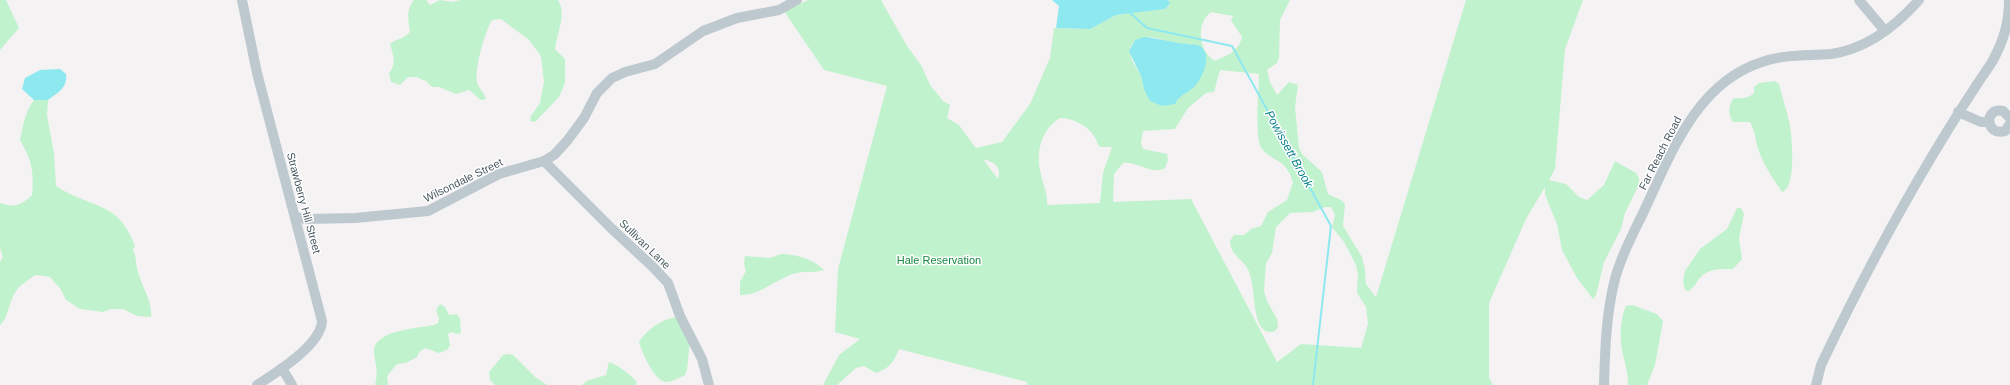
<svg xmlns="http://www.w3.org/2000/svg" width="2010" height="385" viewBox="0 0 2010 385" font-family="Arial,sans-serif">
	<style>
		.green { fill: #c1f2ce; fill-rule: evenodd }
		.water { fill: #8de8f0 }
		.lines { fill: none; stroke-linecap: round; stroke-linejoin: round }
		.stream { stroke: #8de8f0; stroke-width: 2 }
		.minor { stroke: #bdc9cf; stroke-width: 10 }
		.labels { text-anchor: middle; stroke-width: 3; stroke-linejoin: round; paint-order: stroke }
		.street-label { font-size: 11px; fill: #495961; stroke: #fff }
		.park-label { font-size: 11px; fill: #15873f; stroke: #fff }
		.water-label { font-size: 12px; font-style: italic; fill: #0a828c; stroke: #fff }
	</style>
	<rect width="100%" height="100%" fill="#f5f2f3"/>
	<g class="green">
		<polygon points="0,0 6,0 19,28 0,50"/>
		<path d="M414,0H426L430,5L440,0L453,2L460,0H558C567,15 557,32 555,49L565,59V83L559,97L535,122L530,121L531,116L540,103L544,82L541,56L529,40L501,19L492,20C485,32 474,69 477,83C479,88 484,93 486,99L481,100L469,90L456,94L439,87H432L426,81L416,77H408L400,85L391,82L389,73C397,63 393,55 390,44C398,38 404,39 410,32C408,19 406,10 414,0Z"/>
		<path d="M808,0H881L907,46L921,65L930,85L943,101L950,105L947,118L959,125L976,148L1002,142L1030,104L1050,58L1054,28L1090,29L1116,15L1165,9L1170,5L1168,0H1290L1280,20L1279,58L1277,63L1267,70L1270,82L1277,95L1289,82L1298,85L1295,107L1299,148L1302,154L1322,172L1328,194L1341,200L1345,204L1343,226L1362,257L1365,270L1366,284L1376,297L1466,0H1583L1565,49L1555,169L1549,180L1566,184L1579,197L1587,200L1604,185L1615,161L1636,173L1639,178V185L1625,213L1621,229L1604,262L1596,295L1593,299L1577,278L1562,250L1557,224L1545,195V187L1526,219L1489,303V378L1493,385H1027V382L899,349C894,362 890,368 876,373L864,366L856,368L837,385H823L839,355L860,339L835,332L838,269L887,86L824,70L784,11ZM1211,12L1233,16L1231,20L1242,37C1239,51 1226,56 1215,61C1199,52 1195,24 1211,12ZM1152,37L1179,44L1195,45L1186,93L1178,98L1144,89L1141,76L1132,60L1130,48L1135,40ZM1220,70L1259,74C1259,88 1254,139 1262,149C1275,164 1285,157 1293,182L1287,200L1268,212L1261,226L1251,229L1244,235H1234L1230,241C1230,253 1239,257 1246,266C1250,272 1251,278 1252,284C1255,295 1253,339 1275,331L1278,327L1277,319L1267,301L1264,291L1265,276L1266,264L1272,253L1276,227L1290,213L1313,212L1325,207H1331L1335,215L1332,227L1344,242L1356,265L1358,274L1357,293L1366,307L1368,324L1361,348L1301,344L1277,362L1191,199L1113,202L1114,174L1123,163C1138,161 1152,176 1165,168L1168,160L1167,154L1143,149L1141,143L1143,131L1175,129L1188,108L1206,93L1214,92ZM1060,118C1072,118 1087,125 1094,136C1097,140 1097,144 1100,147H1112L1103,173L1100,203L1047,205C1048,194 1043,185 1041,174C1035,154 1041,129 1060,118ZM983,159C994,162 1002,167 998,179Z"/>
		<path d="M1775,81L1779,84C1782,96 1786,108 1789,121C1792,133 1797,189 1782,192C1774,180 1765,167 1760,154C1755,143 1756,132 1750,122H1733C1728,114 1728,105 1734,98C1740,99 1749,98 1754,93V87L1759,83Z"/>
		<path d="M34,100H48L47,115L54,154L56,186C91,209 118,200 135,246L133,250C137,257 135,261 137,268C140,284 153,301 151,317L137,316L123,309H111L103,312L80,309L66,300L60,288L50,277L36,275C29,279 20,285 16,291C9,301 8,319 0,325V262L3,257L0,248V203C14,208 22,205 32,195C34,171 32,161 20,140C23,125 25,112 34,100Z"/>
		<path d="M1737,208H1741L1744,214L1739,238L1742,259L1733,269C1722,269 1709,268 1701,277C1696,282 1695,287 1689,291L1685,290L1683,282L1685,271L1700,249L1727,229Z"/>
		<path d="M781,254C796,254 813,259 824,270C815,273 805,271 796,273C777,278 760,296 740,295V282L746,271L744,264L745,256L770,258Z"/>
		<path d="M440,304L445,307L449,315L457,314L460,319L461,332L459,334L451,332L448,334L450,345L447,350L439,353L425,348L419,352L417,357L406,363L397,364L387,376L388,385H375C379,369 375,366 374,352C373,330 420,328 434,325L438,323L439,318L436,310Z"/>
		<path d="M1632,305L1657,314L1663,321L1655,365L1647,385H1628C1628,373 1626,366 1623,355C1619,340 1620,319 1626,306Z"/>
		<path d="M676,317L690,341L687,370L685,375C680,377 672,382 667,382C654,382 642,352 639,342C647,329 661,320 676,317Z"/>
		<polygon points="509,354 513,355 535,377 547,385 495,385 490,380 489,372 503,355"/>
		<path d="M609,362C620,366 629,374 637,382L636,385H582L587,381L606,375Z"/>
	</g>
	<g class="water">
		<polygon points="1052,0 1168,0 1170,4 1165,9 1116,15 1090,29 1056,28 1059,6"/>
		<path d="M1144,37C1159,38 1173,43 1187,44C1191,45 1196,44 1200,46C1213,55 1203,77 1195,86C1188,93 1179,95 1175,104L1162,106L1150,101L1144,89L1141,76L1129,51L1135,40Z"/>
		<path d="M60,69L66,74C68,88 57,93 48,100H34L22,89L25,78L40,70Z"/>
	</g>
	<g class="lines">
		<polyline class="stream" points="1129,12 1147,28 1232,46 1331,226 1313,385"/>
		<g class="minor">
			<path d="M242,0L257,73L322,321C321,345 276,373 257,385"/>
			<polyline points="1859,0 1885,31"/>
			<polyline points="1958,112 1981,122 1989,122"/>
			<path d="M2010,118L2003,111C1983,107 1986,137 2005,131L2010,124"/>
			<polyline points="544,161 611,228 653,267 668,283 680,316 702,359 709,385"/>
			<polyline points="295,217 306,219 355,218 428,211 499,174 544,161 554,155 567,141 584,118 597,93 612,78 625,72 655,64 703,31 737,18 779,10 797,0"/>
			<polyline points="282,368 292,385"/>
			<path d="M1604,385C1605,351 1606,316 1614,283C1620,258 1633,234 1644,211C1671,154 1696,83 1762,62C1784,54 1808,56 1831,54C1866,49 1896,26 1919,0"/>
			<path d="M1816,385L1821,365C1871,260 1926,159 1992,62C2003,42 2009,24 2009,0"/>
		</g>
	</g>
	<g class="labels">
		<g class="street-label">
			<text transform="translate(1660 153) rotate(-63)" y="4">Far Reach Road</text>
			<text transform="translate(463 180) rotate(-26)" y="4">Wilsondale Street</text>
			<text transform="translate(304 203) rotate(75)" y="4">Strawberry Hill Street</text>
			<text transform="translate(645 244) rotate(44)" y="4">Sullivan Lane</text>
		</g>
		<g class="park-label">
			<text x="939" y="264">Hale Reservation</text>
		</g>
		<g class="water-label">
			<text transform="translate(1289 149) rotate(61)" y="4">Powissett Brook</text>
		</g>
	</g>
</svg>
